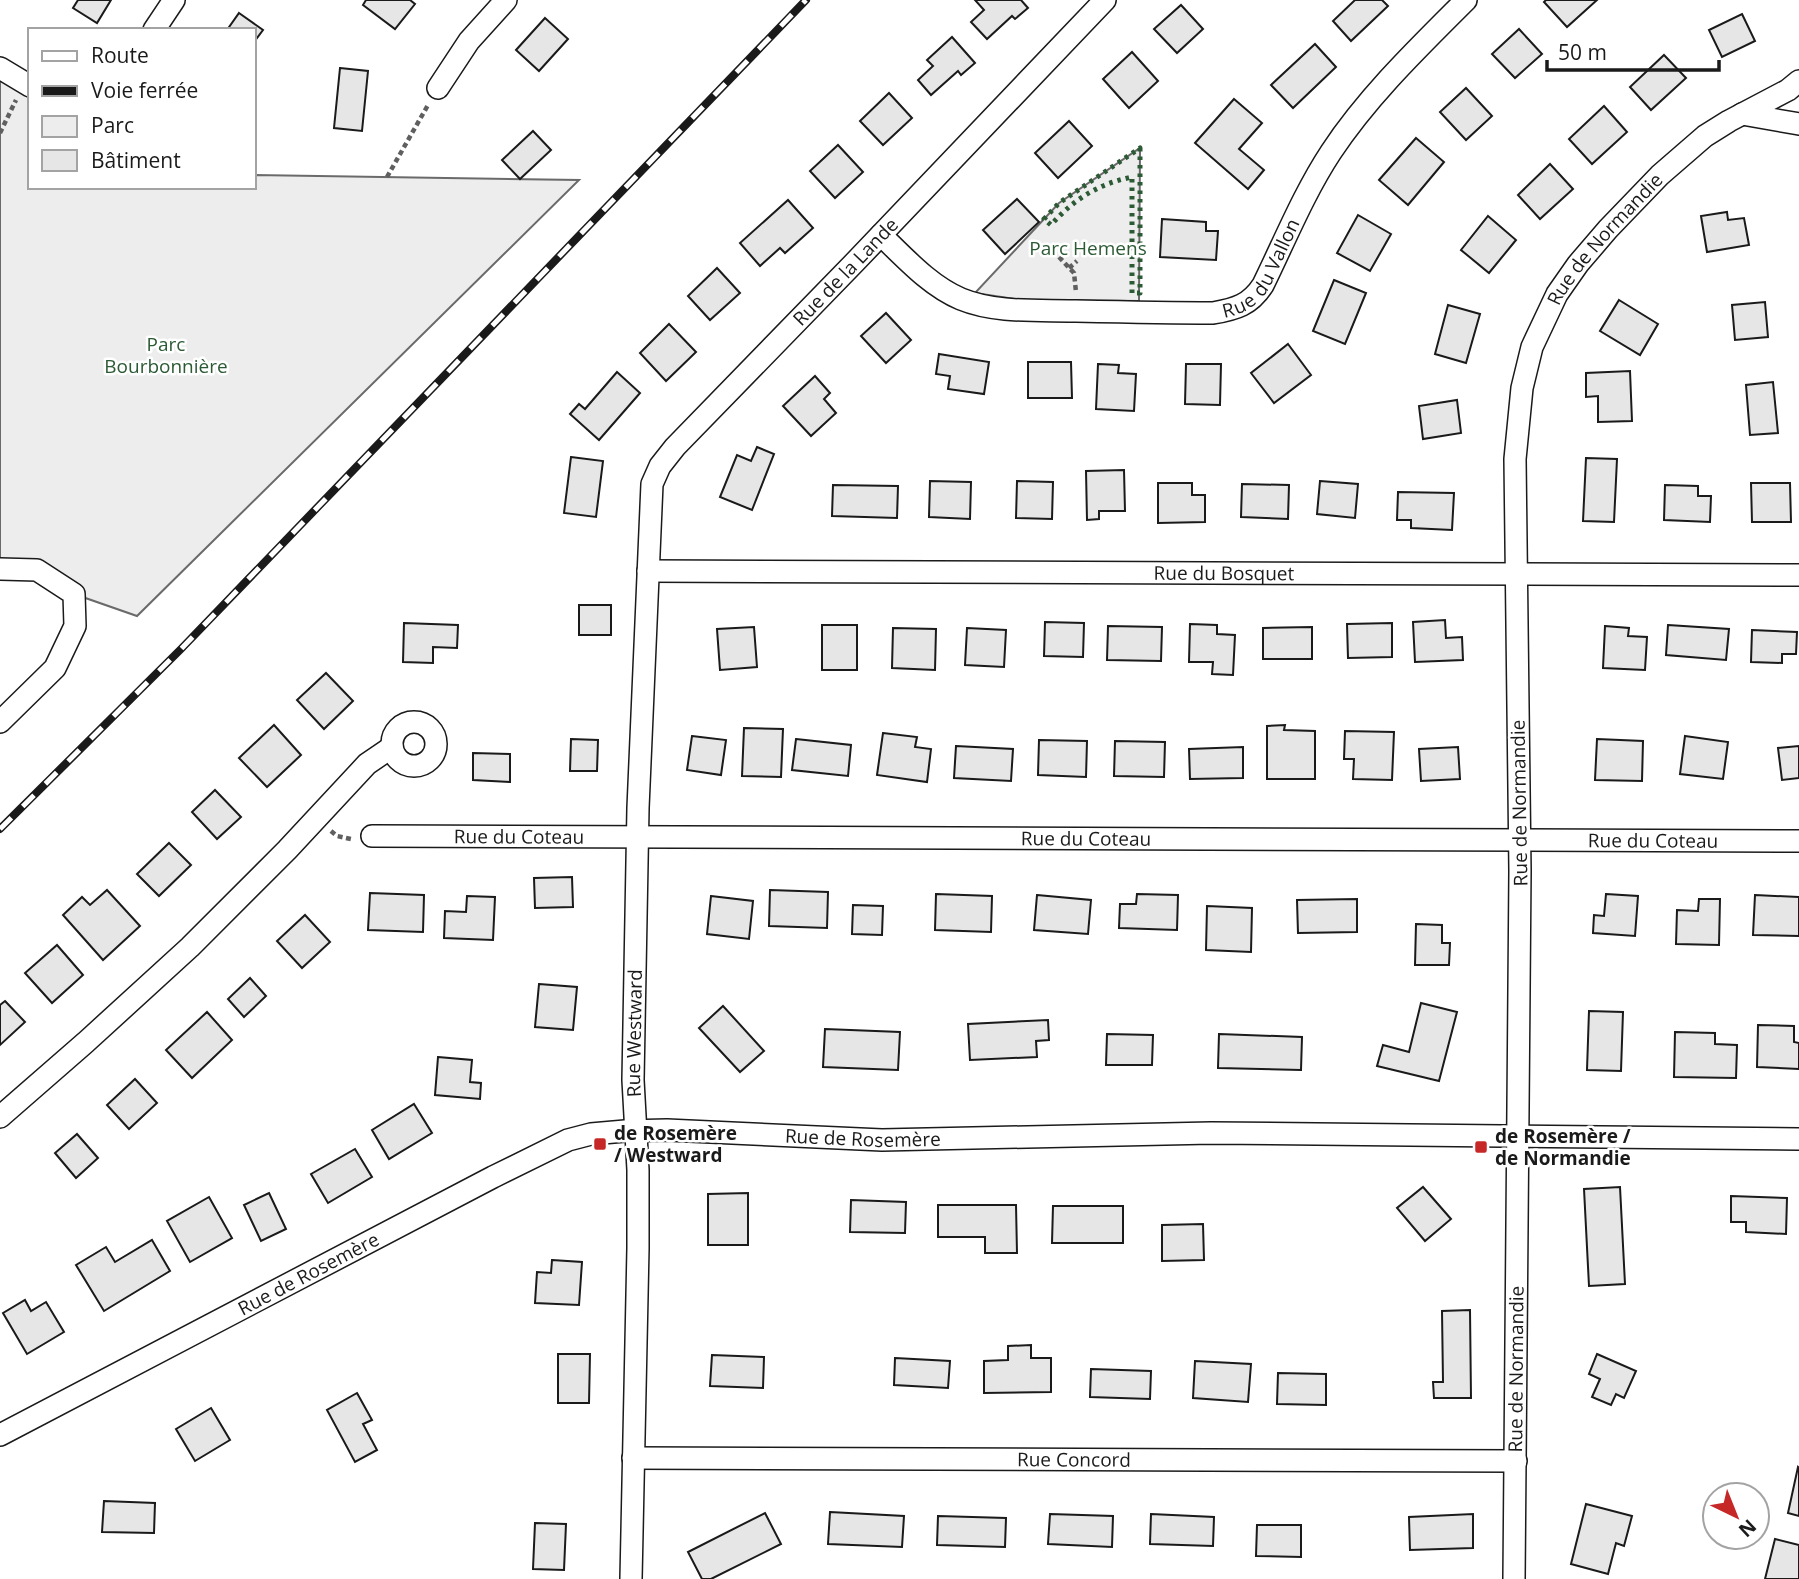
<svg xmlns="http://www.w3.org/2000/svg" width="1799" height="1579" viewBox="0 0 1799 1579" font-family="'Open Sans',sans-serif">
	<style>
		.green { fill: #ededed; stroke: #6a6a6a; stroke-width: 2 }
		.building { fill: #e6e6e6; stroke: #1a1a1a; stroke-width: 2 }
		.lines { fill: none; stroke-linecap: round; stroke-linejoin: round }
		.minor-casing { stroke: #1a1a1a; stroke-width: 24 }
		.path { stroke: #5f5f5f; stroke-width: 4.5; stroke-dasharray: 5 3.5; stroke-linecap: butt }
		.minor { stroke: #fff; stroke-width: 21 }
		.rail-casing { stroke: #1a1a1a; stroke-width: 8 }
		.rail { stroke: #fff; stroke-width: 5; stroke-dasharray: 16; stroke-linecap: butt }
		.hedge { stroke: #2b5a34; stroke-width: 5; stroke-dasharray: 3.5 5; stroke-linecap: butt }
		.poi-dot { fill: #c62828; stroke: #fff; stroke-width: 2.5 }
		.labels { text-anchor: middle; stroke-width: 5; stroke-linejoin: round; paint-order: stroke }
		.street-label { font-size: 19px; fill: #1a1a1a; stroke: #fff }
		.park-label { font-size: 19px; fill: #2b5a34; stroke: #fff }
		.poi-label { font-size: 19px; font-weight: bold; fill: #1a1a1a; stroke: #fff; text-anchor: start }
	</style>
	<rect width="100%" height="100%" fill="#fff"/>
	<g class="green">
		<polygon points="0,68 30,86 30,187 254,187 254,175 579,180 137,616 74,594 37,570 0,569"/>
		<polygon points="1140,148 1139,301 1021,300 975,293 1059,203"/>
	</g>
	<g class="building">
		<polygon points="78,0 111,0 97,23 73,8"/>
		<polygon points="366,0 410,0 415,4 395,29 363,5"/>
		<polygon points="975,0 1021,0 1028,8 1015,19 1012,16 987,39 971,22 984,10"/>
		<polygon points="1355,0 1382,0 1388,6 1351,41 1333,21"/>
		<polygon points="1546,0 1597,0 1567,27 1544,2"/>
		<polygon points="1181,5 1203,29 1177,53 1154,29"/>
		<polygon points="239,13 263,30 254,42 254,30 227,30"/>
		<polygon points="1742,14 1755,41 1722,57 1709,30"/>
		<polygon points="545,18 568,39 539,71 516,50"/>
		<polygon points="1519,29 1542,54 1515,78 1492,54"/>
		<polygon points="952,37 975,63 961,75 958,71 931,95 918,80 933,66 927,60"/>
		<polygon points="1315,44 1336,67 1293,108 1271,85"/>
		<polygon points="1132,52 1158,81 1129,108 1103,79"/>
		<polygon points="1664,55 1686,78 1651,110 1630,87"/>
		<polygon points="340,68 368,71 362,131 334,128"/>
		<polygon points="1466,88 1492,116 1466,140 1440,112"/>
		<polygon points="889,93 912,118 883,145 860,121"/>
		<polygon points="1234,99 1262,123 1239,149 1264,170 1248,189 1195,143"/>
		<polygon points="1604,106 1627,132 1592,164 1569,139"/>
		<polygon points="1069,121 1092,146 1058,178 1035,153"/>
		<polygon points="533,131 551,150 520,179 502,160"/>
		<polygon points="1416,138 1444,162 1408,205 1379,180"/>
		<polygon points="838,145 863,172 835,198 810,171"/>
		<polygon points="1550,164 1573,189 1540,219 1518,195"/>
		<polygon points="1017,199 1039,222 1005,254 983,230"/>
		<polygon points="788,200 813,228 785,253 780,248 760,266 740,243"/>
		<polygon points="1727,212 1728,220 1744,218 1749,245 1707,252 1701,216"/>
		<polygon points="1358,215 1391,234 1370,271 1337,253"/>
		<polygon points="1488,216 1516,240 1489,273 1461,250"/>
		<polygon points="1162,219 1206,222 1206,231 1218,231 1216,260 1160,257"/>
		<polygon points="717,268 740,293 710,320 688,296"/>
		<polygon points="1334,280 1366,293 1345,344 1313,331"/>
		<polygon points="1619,300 1658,324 1640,355 1600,331"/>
		<polygon points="1765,302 1768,337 1735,340 1732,305"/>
		<polygon points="1448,305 1480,314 1466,363 1435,354"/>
		<polygon points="886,313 911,340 886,363 861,336"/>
		<polygon points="669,324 696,352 666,381 640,353"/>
		<polygon points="1288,344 1311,375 1274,403 1251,373"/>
		<polygon points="939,354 989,362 984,394 948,389 950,376 936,374"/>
		<polygon points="1028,362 1071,362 1072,398 1028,398"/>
		<polygon points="1098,364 1119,365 1118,373 1136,374 1134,411 1096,409"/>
		<polygon points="1186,364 1221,364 1220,405 1185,404"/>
		<polygon points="1630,371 1632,421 1598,422 1598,396 1586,397 1586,373"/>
		<polygon points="617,372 640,393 599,440 570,414 579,404 585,409"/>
		<polygon points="815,376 830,393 824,399 836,413 811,436 783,406"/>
		<polygon points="1773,382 1778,433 1750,435 1746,385"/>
		<polygon points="1457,400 1461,433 1423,439 1419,406"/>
		<polygon points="757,447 774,454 752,510 720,497 737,455 751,461"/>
		<polygon points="571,457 603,461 596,517 564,513"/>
		<polygon points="1586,458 1617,459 1614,522 1583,521"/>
		<polygon points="1124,470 1125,511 1099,511 1099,519 1087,520 1086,471"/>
		<polygon points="930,481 971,482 970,519 929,517"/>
		<polygon points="1017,481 1053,482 1052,519 1016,518"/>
		<polygon points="1320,481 1358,484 1355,518 1317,514"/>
		<polygon points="1158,483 1192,483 1192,495 1205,495 1205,522 1158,523"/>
		<polygon points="1751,483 1790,483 1791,522 1752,522"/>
		<polygon points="1242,484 1289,485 1288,519 1241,517"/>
		<polygon points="833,485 898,486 897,518 832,516"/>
		<polygon points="1665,485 1698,486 1698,496 1711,496 1710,522 1664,520"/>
		<polygon points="1398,492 1454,493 1452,530 1411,528 1411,520 1397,520"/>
		<rect x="579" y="605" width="32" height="30"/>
		<polygon points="1445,620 1446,638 1462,637 1463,660 1415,662 1413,622"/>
		<polygon points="1045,622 1084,623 1083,657 1044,656"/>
		<polygon points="404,623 458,625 457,648 433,647 433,663 403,662"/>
		<polygon points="1392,623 1392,657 1348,658 1347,624"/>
		<polygon points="1190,624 1217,625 1217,634 1235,635 1233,675 1212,674 1213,662 1189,662"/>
		<rect x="822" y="625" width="35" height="45"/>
		<polygon points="1668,625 1729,629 1726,660 1666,655"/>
		<polygon points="1108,626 1162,627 1161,661 1107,660"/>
		<polygon points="1605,626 1629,628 1628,636 1647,637 1645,670 1603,668"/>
		<polygon points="754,627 757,667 720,670 717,629"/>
		<polygon points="1312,627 1312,659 1263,659 1263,628"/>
		<polygon points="893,628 936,629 935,670 892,668"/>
		<polygon points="967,628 1006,630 1004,667 965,665"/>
		<polygon points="1752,630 1797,632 1796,654 1782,654 1782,663 1751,662"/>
		<polygon points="326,673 353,701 324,729 297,700"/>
		<polygon points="274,725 301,755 267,787 239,758"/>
		<polygon points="1285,725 1284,730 1315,731 1315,779 1267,779 1267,726"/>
		<polygon points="744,728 783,729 781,777 742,776"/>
		<polygon points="1345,731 1394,732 1392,780 1353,779 1354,759 1344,759"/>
		<polygon points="883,733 917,737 915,747 931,749 927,782 877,775"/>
		<polygon points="692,736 726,740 721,775 687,770"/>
		<polygon points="1685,736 1728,742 1723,779 1680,774"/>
		<polygon points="571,739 598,740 597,771 570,771"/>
		<polygon points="796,739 851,745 848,776 792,770"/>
		<polygon points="1597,739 1643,741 1642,781 1595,780"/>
		<polygon points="1039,740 1087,741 1086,777 1038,775"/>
		<polygon points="1115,741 1165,742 1164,777 1114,776"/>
		<polygon points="956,746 1013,749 1011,781 954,778"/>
		<polygon points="1799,746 1799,778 1782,780 1778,748"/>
		<polygon points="1243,747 1243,778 1190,779 1189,749"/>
		<polygon points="1458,747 1460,779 1421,781 1419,749"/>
		<polygon points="473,753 510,754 510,782 473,780"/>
		<polygon points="215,790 241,817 217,839 192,812"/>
		<polygon points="169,843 191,865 159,896 137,874"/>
		<polygon points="572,877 573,907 535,908 534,878"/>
		<polygon points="107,890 140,926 103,960 63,915 82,897 90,905"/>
		<polygon points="770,890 828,892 827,928 769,926"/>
		<polygon points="370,893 424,895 423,932 368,930"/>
		<polygon points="936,894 992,896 991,932 935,930"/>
		<polygon points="1137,894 1178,895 1177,930 1119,928 1120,904 1136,904"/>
		<polygon points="1606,894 1638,896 1635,936 1593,933 1594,915 1604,916"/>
		<polygon points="1037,895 1091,900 1088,934 1034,930"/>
		<polygon points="1755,895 1799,897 1799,936 1753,935"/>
		<polygon points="467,896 495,897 493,940 444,938 445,911 466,912"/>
		<polygon points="711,896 753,901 749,939 707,934"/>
		<polygon points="1357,899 1357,932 1298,933 1297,900"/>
		<polygon points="1699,899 1720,899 1719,945 1676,944 1677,910 1698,911"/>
		<polygon points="853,905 883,906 882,935 852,934"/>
		<polygon points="1207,906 1252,908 1251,952 1206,950"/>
		<polygon points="305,915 330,942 302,968 277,941"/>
		<polygon points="1416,924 1442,925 1442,943 1450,943 1449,965 1415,965"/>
		<polygon points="57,945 83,975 52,1003 25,973"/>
		<polygon points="250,978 266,996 244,1017 228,999"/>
		<polygon points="539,984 577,987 573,1030 535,1027"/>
		<polygon points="5,1001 25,1022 0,1045 0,1005"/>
		<polygon points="1421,1003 1457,1012 1439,1081 1377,1066 1383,1045 1409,1052"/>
		<polygon points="723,1006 764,1051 740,1072 699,1028"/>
		<polygon points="1589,1011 1623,1012 1621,1071 1587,1070"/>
		<polygon points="207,1012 232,1040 192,1078 166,1050"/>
		<polygon points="1048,1020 1049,1040 1036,1041 1037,1057 970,1060 968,1024"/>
		<polygon points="1758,1025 1794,1026 1794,1042 1799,1043 1799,1069 1757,1067"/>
		<polygon points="825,1029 900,1032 898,1070 823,1067"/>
		<polygon points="1675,1032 1715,1033 1715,1044 1737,1045 1736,1078 1674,1077"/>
		<polygon points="1107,1034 1153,1035 1152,1065 1106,1065"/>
		<polygon points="1219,1034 1302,1037 1301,1070 1218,1068"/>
		<polygon points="438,1057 472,1060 470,1082 481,1083 480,1099 435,1095"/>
		<polygon points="135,1079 157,1103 129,1129 107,1105"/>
		<polygon points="414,1104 432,1133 389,1159 372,1130"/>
		<polygon points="77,1134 98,1158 76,1178 55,1153"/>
		<polygon points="355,1149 372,1177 328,1203 311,1174"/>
		<polygon points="1423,1187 1451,1219 1425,1241 1397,1208"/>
		<polygon points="1620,1187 1625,1284 1589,1286 1584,1189"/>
		<polygon points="269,1193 286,1229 261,1241 244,1205"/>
		<polygon points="748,1193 748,1245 708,1245 708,1194"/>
		<polygon points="1731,1196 1787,1198 1786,1234 1746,1232 1746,1222 1731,1222"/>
		<polygon points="209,1197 232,1238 190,1262 167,1221"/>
		<polygon points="851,1200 906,1202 905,1233 850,1232"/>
		<polygon points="938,1205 1016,1205 1017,1253 985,1253 985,1237 938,1237"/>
		<polygon points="1053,1206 1123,1206 1123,1243 1052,1243"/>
		<polygon points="1203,1224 1204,1260 1162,1261 1162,1225"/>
		<polygon points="152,1240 170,1271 104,1311 76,1265 106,1247 115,1262"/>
		<polygon points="552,1260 582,1262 579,1305 535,1303 537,1272 551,1273"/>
		<polygon points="25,1300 31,1311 46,1302 64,1332 27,1354 3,1313"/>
		<polygon points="1470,1310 1471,1398 1434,1398 1433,1382 1443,1382 1442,1311"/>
		<polygon points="1031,1345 1031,1358 1051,1358 1051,1392 984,1393 984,1361 1008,1360 1008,1346"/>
		<polygon points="558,1354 590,1354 589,1403 558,1403"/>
		<polygon points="1597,1354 1636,1371 1624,1398 1616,1394 1611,1405 1592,1397 1600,1379 1589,1374"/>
		<polygon points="712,1355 764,1357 763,1388 710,1386"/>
		<polygon points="895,1358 950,1361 948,1388 894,1385"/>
		<polygon points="1195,1361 1251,1364 1248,1402 1193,1398"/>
		<polygon points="1091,1369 1151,1371 1150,1399 1090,1397"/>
		<polygon points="1278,1373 1326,1374 1326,1405 1277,1404"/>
		<polygon points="357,1393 372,1420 363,1424 377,1450 355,1462 327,1410"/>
		<polygon points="211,1408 230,1440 195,1461 176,1429"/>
		<polygon points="1798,1467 1799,1468 1799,1516 1788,1513"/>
		<polygon points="104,1501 155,1503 154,1533 102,1532"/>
		<polygon points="1586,1504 1632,1516 1624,1546 1616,1543 1608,1574 1571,1564"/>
		<polygon points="830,1512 904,1516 902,1547 828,1544"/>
		<polygon points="765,1513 781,1544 711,1579 702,1579 688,1552"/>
		<polygon points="1050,1514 1113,1516 1112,1547 1048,1544"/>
		<polygon points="1151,1514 1214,1517 1213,1546 1150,1544"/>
		<polygon points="1473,1514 1473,1548 1410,1550 1409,1517"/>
		<polygon points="938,1516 1006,1518 1005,1547 937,1545"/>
		<polygon points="535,1523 566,1524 564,1570 533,1569"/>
		<polygon points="1257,1525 1301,1525 1301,1557 1256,1556"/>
		<polygon points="1775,1539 1799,1545 1799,1579 1765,1579"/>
	</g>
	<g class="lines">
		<defs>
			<g id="minor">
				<polyline points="154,30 174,0"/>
				<polyline points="0,68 30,86"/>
				<polyline points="438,88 469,41 506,0"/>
				<polyline points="1742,114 1799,124"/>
				<path id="s1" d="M881,235C905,258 930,286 961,299C995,313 1036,310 1073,311C1120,312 1166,313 1213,313C1236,309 1250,305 1263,285C1285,240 1304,193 1331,152C1368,96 1419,47 1466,0"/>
				<polyline points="0,569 37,570 74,594 75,626 55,668 0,722"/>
				<path id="s2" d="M648,571L1799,575"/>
				<circle cx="414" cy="744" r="22"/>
				<path id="s3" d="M372,836L1799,841"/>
				<polyline points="0,1117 86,1042 190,947 287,850 367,764 392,747"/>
				<path id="s4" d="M0,1435L493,1177L568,1140L591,1134L625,1131L667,1130L882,1140L1211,1133L1799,1139"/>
				<path id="s5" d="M633,1458L1516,1461"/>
				<path id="s6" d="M631,1579L638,1248V1170L633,1080L638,808L652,484L660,466L675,447L854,263L1105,0"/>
				<path id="s7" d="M1514,1579L1520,871L1515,459L1522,388L1532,347L1557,294L1578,264L1608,229L1660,175L1705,136L1729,121L1788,90L1799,81"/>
			</g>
		</defs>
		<use href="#minor" class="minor-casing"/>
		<g class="path">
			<polyline points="0,133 16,100"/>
			<polyline points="387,177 428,105"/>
			<polyline points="1059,257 1074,273 1076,292"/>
			<polyline points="1069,268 1077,261"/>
			<polyline points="331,831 337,836 351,839"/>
		</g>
		<use href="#minor" class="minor"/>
		<defs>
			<polyline id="rail" points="0,829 181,649 806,0"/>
		</defs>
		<use href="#rail" class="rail-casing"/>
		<use href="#rail" class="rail"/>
		<path class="hedge" d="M1140,148V293H1132V177C1098,184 1074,199 1051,225L1044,219L1059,203Z"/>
	</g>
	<g class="poi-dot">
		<rect x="593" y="1137" width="14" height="14" rx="3.5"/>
		<rect x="1474" y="1140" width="14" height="14" rx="3.5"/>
	</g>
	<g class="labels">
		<g class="street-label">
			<text dy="7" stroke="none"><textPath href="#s7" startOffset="1365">Rue de Normandie</textPath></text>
			<text dy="7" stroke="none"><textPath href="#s1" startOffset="427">Rue du Vallon</textPath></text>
			<text dy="7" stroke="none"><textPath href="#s6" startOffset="1384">Rue de la Lande</textPath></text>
			<text dy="7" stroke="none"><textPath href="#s2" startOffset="576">Rue du Bosquet</textPath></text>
			<text transform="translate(1519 803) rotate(-91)" y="7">Rue de Normandie</text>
			<text dy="7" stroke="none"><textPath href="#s3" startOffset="147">Rue du Coteau</textPath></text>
			<text dy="7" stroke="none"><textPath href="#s3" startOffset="714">Rue du Coteau</textPath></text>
			<text dy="7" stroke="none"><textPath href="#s3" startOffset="1281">Rue du Coteau</textPath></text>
			<text dy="7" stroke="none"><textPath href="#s6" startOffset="546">Rue Westward</textPath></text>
			<text dy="7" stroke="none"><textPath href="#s4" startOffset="936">Rue de Rosemère</textPath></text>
			<text dy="7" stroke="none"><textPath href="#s4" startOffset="348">Rue de Rosemère</textPath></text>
			<text dy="7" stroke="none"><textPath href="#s7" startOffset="210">Rue de Normandie</textPath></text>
			<text dy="7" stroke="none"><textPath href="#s5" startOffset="441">Rue Concord</textPath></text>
		</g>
		<g class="park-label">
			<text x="1088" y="255">Parc Hemens</text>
			<text x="166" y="351">Parc<tspan x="166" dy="22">Bourbonnière</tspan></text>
		</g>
		<g class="poi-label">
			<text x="614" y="1140">de Rosemère<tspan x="614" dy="22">/ Westward</tspan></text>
			<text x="1495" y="1143">de Rosemère /<tspan x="1495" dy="22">de Normandie</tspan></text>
		</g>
	</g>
	<rect x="28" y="28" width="228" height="161" fill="#ffffff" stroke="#a3a3a3" stroke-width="2"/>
	<rect x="42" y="51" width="35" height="10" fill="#ffffff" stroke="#a3a3a3" stroke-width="2"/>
	<text x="91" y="63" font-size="21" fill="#1a1a1a">Route</text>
	<rect x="42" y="86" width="35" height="10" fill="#1a1a1a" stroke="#a3a3a3" stroke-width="2"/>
	<text x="91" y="98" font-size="21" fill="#1a1a1a">Voie ferrée</text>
	<rect x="42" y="116" width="35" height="21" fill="#ededed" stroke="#a3a3a3" stroke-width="2"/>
	<text x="91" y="133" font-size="21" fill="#1a1a1a">Parc</text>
	<rect x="42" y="150" width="35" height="21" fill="#e6e6e6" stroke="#a3a3a3" stroke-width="2"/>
	<text x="91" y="168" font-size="21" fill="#1a1a1a">Bâtiment</text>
	<g transform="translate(1736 1516) rotate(137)"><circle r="33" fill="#ffffff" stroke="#a3a3a3" stroke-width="2"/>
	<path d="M0-5L12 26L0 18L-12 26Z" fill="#c62828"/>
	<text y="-10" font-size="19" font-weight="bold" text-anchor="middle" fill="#1a1a1a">N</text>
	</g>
	<path d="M1547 60v10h172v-10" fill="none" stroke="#1a1a1a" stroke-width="3.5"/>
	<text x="1558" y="60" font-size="21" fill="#1a1a1a" stroke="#ffffff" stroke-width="5" paint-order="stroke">50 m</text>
</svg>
